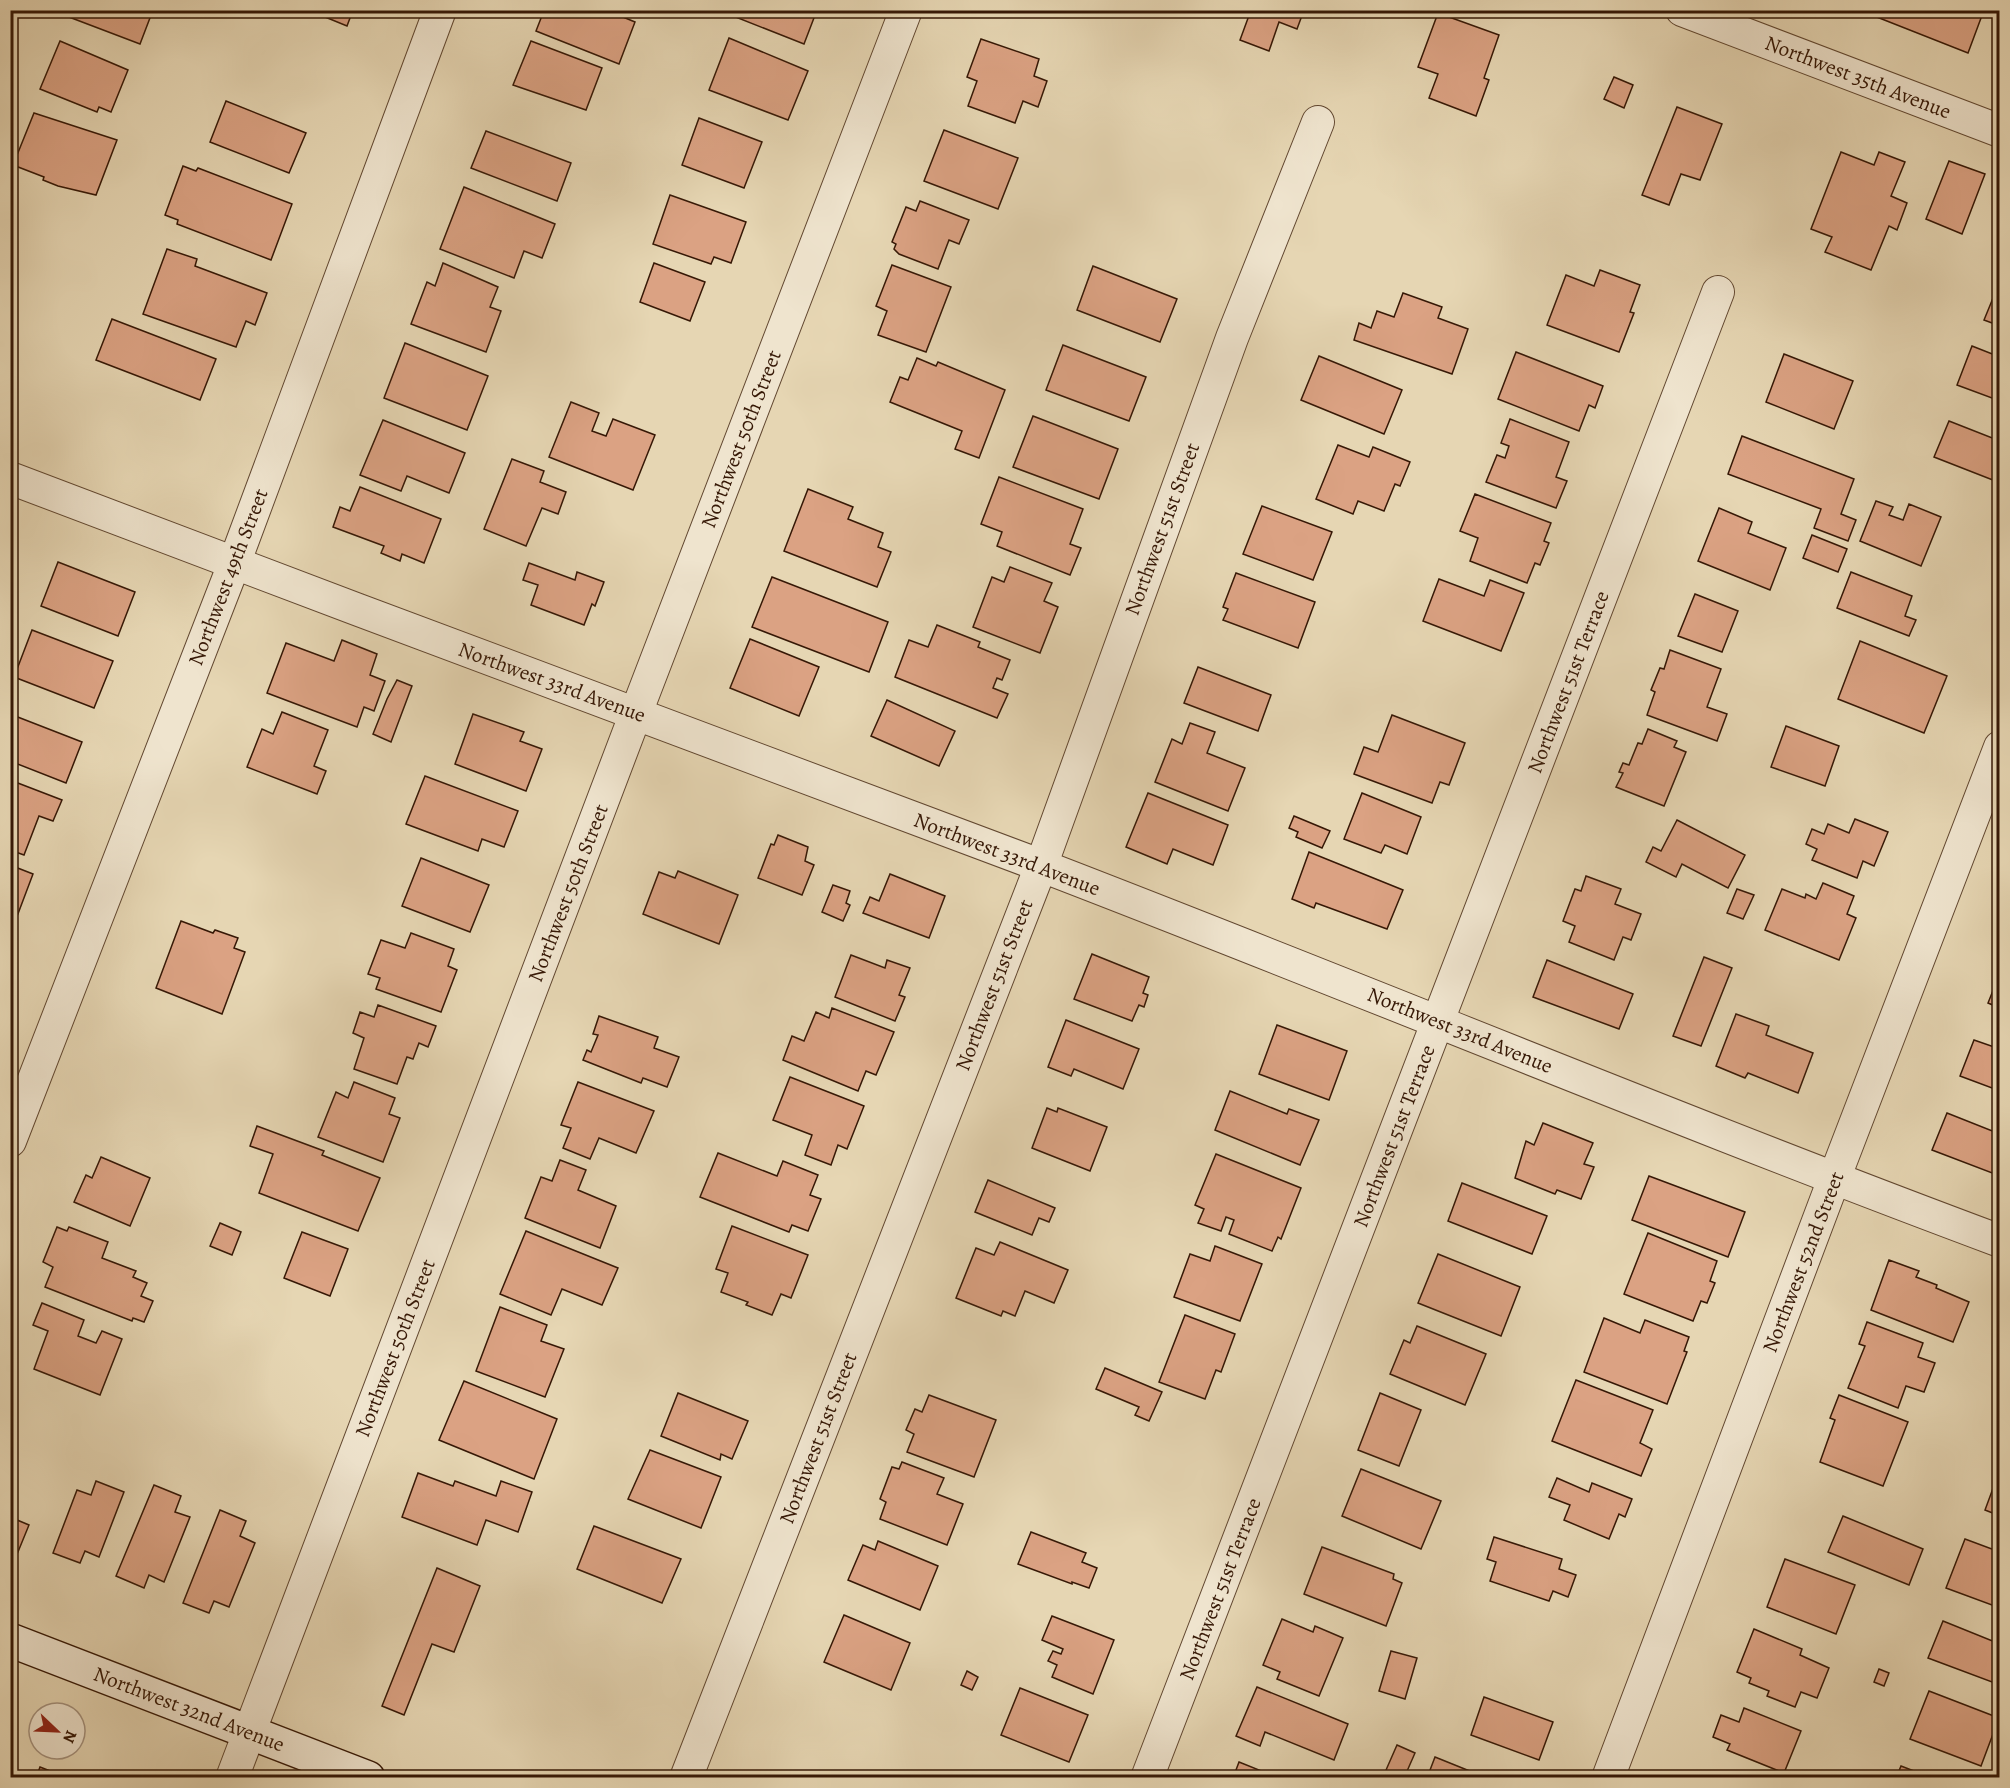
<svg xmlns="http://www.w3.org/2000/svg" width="2010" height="1788" viewBox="0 0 2010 1788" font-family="Alegreya,serif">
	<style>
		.building { fill: #dba283; stroke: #361806; stroke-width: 1.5 }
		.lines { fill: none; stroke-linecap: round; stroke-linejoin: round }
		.minor-casing { stroke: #624831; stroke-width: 34 }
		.secondary-casing { stroke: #361806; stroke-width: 36 }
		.minor { stroke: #efe4ce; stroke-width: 32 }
		.secondary { stroke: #efe4ce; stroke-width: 33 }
		.labels { text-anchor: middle; stroke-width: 5; stroke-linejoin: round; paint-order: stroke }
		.street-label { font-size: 21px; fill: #361806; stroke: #efe4ce }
	</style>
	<rect width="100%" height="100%" fill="#e6d6b3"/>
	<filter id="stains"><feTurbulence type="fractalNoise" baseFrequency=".00333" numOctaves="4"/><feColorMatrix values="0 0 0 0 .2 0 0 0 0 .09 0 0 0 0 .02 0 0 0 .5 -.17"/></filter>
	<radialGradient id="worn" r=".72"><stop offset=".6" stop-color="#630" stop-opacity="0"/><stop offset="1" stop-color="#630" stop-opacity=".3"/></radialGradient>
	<g class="building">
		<polygon points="72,10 153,10 140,44 69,17"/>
		<polygon points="308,10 353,10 347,26"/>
		<polygon points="539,10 606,10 635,22 619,64 536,31 543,13 539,12"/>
		<polygon points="718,10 817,10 804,44"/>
		<polygon points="1251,10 1304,10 1297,29 1279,22 1269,51 1240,40"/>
		<polygon points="1859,10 1984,10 1968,53"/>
		<polygon points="1438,13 1499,35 1484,78 1489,80 1476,116 1429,98 1438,74 1418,67"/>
		<polygon points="729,38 808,71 788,120 709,90"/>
		<polygon points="981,39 1039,59 1034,76 1047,81 1038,107 1023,101 1015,123 968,106 977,81 967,77"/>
		<polygon points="60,41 128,70 111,112 99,107 97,112 40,89"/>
		<polygon points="531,41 602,68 586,110 513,85"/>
		<polygon points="1614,77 1633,85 1624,108 1604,99"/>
		<polygon points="226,101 306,133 289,173 210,142"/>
		<polygon points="1677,107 1722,124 1700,180 1681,174 1669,205 1642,195"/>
		<polygon points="34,113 117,140 96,195 58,186 43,180 44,177 13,165"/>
		<polygon points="699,118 762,142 744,188 682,165"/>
		<polygon points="944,130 1018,158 998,209 924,181"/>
		<polygon points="486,131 571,163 557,201 471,168"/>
		<polygon points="1841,152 1874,165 1879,152 1905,162 1891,196 1907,203 1897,230 1889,226 1871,270 1825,252 1832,237 1811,229"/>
		<polygon points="1949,161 1985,174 1962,234 1926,219"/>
		<polygon points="183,166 196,171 198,168 292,204 271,260 177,224 178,220 165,215"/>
		<polygon points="464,187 555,224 542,258 524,251 514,278 440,249"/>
		<polygon points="670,195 746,222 731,263 714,257 711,264 653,244"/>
		<polygon points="920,201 969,220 959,244 949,240 938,269 899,254 894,249 896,244 892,242 906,207 916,211"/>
		<polygon points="167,249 197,259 195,266 267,293 255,325 246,321 236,347 143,314"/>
		<polygon points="443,263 498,287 490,307 501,311 486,352 411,324 427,282 435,286"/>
		<polygon points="654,263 705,282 690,321 640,302"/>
		<polygon points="892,265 951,287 926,352 878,335 887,311 876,306"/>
		<polygon points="1093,266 1177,299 1160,342 1077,310"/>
		<polygon points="1600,270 1640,285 1630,312 1634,313 1619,352 1547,325 1566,275 1594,286"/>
		<polygon points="2000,281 2000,326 1984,320"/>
		<polygon points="1403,293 1442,307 1438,318 1468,329 1452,374 1354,340 1359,323 1371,328 1377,311 1394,317"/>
		<polygon points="112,319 216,359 200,400 96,360"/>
		<polygon points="405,343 488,376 467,430 384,398"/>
		<polygon points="1063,345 1146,377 1129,421 1046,390"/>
		<polygon points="1972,346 2000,357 2000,401 1957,385"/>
		<polygon points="1516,352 1603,386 1595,408 1589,405 1579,431 1498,399"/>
		<polygon points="1784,354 1853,381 1834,429 1766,402"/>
		<polygon points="1319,356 1402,390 1384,434 1301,400"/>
		<polygon points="917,358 936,366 938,362 1005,390 979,458 955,449 962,431 890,402 900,377 908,380"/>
		<polygon points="571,402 599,413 592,431 606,436 613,419 655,435 633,490 549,457"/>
		<polygon points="1033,416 1118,449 1099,499 1013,467"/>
		<polygon points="1510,419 1569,442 1556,477 1567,481 1556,508 1486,482 1497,455 1505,458 1509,446 1501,443"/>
		<polygon points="383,420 465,453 449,493 407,476 401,491 360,475"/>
		<polygon points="1949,421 2000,441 2000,488 1997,487 1998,482 1934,457"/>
		<polygon points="1742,436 1854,479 1841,514 1856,520 1848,541 1814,528 1821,509 1728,474"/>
		<polygon points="1338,445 1369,457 1373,447 1410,462 1400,486 1395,484 1384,511 1358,501 1353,514 1316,499"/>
		<polygon points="512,459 544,471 540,482 566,492 558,514 542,508 526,546 484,529"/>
		<polygon points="999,477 1083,509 1070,544 1081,548 1070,575 997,546 1002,532 981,524"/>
		<polygon points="360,487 441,519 424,563 402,554 400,561 381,553 384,546 333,527 340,507 350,511"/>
		<polygon points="808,489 853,507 848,519 883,533 878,547 891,552 877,587 784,551"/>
		<polygon points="1475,494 1551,523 1544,541 1549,543 1540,565 1535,563 1527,583 1470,561 1478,538 1460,531"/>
		<polygon points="1876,501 1893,507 1889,515 1903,520 1909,504 1941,517 1921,566 1860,541"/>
		<polygon points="1262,506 1332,532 1313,580 1243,554"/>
		<polygon points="1719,508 1752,522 1748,533 1786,548 1770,590 1698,561"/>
		<polygon points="1812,535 1847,549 1838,572 1803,558"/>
		<polygon points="58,562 135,592 118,636 41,606"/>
		<polygon points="529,563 575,580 577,572 604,582 595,606 592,604 584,625 531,605 538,585 523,580"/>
		<polygon points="1010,567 1052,583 1044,601 1058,607 1040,653 973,627 992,577 1004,582"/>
		<polygon points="1851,572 1912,596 1905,616 1916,620 1909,636 1837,608"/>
		<polygon points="1236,573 1315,602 1298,648 1223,620 1228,609 1223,607"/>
		<polygon points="772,577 888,622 869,672 752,627"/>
		<polygon points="1439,579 1484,596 1490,580 1524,593 1501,651 1423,621"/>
		<polygon points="1695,594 1738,611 1722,652 1678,636"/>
		<polygon points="937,625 980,642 978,647 1010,660 1002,680 997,678 993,688 1008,694 997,718 895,677 909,640 928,647"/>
		<polygon points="32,630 113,661 94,708 14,677"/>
		<polygon points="750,639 819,667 799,716 730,688"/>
		<polygon points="342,640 377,654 370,675 385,681 374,711 364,707 357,727 267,693 286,643 334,661"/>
		<polygon points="1860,641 1947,676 1924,733 1838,699"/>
		<polygon points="1670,650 1721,669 1707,707 1727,714 1717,741 1647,715 1655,692 1651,690 1660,668 1664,669"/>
		<polygon points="1198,667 1271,695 1258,731 1184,703"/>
		<polygon points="397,680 412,686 391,742 373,734 387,699"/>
		<polygon points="887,700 955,731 939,766 871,736"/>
		<polygon points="282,712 328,730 314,766 326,771 317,794 247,767 262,729 273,734"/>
		<polygon points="10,714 82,742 66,783 10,761"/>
		<polygon points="473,714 524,732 520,741 542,749 526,791 455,764"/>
		<polygon points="1392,715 1465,743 1449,785 1440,782 1432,803 1354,774 1364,747 1378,752"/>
		<polygon points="1190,723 1215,732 1207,753 1245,768 1228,811 1155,782 1172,739 1182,744"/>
		<polygon points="1786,726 1839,746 1825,786 1771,767"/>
		<polygon points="1648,729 1677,741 1674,747 1686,752 1664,806 1616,787 1623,773 1619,772 1623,763 1629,765 1638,743 1642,744"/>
		<polygon points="425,776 518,811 504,847 482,839 478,851 406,824"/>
		<polygon points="10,780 62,800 53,821 39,816 24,855 10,850"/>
		<polygon points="1148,793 1228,825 1213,865 1173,849 1167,864 1126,847"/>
		<polygon points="1362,793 1421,817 1407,854 1385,845 1381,853 1344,839"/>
		<polygon points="1294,816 1330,831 1322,848 1296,837 1298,832 1289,828"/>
		<polygon points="1855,819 1888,832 1874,866 1863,861 1857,878 1812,860 1817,849 1806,844 1812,829 1824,834 1828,824 1849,833"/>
		<polygon points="1677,820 1745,855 1728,888 1682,864 1676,877 1646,862 1653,847 1661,851"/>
		<polygon points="778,835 808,847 805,861 814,865 802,895 758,878 771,844 774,845"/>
		<polygon points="1309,852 1403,890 1387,929 1316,903 1314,908 1292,899"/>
		<polygon points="421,858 489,885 470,932 402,906"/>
		<polygon points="10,865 33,874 16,919 10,917"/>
		<polygon points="678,871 738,895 719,944 643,914 659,872 675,878"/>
		<polygon points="890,874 945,896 929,938 863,913 870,897 879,901"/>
		<polygon points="1586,876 1621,889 1615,904 1641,914 1631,940 1623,937 1614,960 1569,942 1575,926 1563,921 1575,889 1581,891"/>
		<polygon points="1823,883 1854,896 1847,914 1856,918 1839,960 1765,930 1782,889 1805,898 1806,894 1816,899"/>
		<polygon points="833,885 850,891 846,903 850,905 843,921 822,912"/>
		<polygon points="1737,889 1754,895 1743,919 1727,913"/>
		<polygon points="181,921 213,933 215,930 238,938 234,948 245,952 222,1014 156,988"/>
		<polygon points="411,933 454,949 448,966 457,970 441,1012 376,989 380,978 368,974 381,940 405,948"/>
		<polygon points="1092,954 1149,977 1143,993 1148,995 1144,1007 1139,1005 1132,1021 1074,999"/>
		<polygon points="851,955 885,968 887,960 910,968 899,995 905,997 895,1021 835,997"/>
		<polygon points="1704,957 1732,968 1701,1046 1673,1036"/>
		<polygon points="1547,960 1633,994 1619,1029 1533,997"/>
		<polygon points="2000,973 2000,1008 1988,1003"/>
		<polygon points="378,1005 436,1026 428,1047 419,1043 413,1059 407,1057 397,1084 354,1069 364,1038 353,1033 360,1012 374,1017"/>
		<polygon points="832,1008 894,1032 876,1075 866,1071 858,1091 783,1060 792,1036 804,1041 816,1012 829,1018"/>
		<polygon points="1736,1014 1769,1026 1766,1035 1813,1053 1798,1093 1748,1073 1745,1078 1716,1066"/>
		<polygon points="599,1016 658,1037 654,1048 679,1057 667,1087 643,1078 641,1083 583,1060 587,1050 591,1052 598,1035 593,1034"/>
		<polygon points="1066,1020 1139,1049 1123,1089 1074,1069 1071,1076 1048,1067"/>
		<polygon points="1277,1025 1347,1051 1329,1100 1259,1074"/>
		<polygon points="1974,1040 2000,1049 2000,1091 1960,1076"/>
		<polygon points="790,1077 864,1106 847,1149 838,1145 831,1165 805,1155 812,1135 773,1120"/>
		<polygon points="354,1082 395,1098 389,1114 400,1118 383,1162 318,1137 336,1092 348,1098"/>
		<polygon points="578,1082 654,1111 636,1153 599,1138 590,1159 563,1148 571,1128 561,1125"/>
		<polygon points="1230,1091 1287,1114 1289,1109 1319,1120 1300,1165 1215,1130"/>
		<polygon points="1047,1108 1057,1112 1058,1108 1107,1127 1090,1171 1032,1148"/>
		<polygon points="1947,1113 2000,1134 2000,1176 1932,1150"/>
		<polygon points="1543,1123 1593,1143 1584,1164 1594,1167 1581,1199 1557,1190 1555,1194 1515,1178 1526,1141 1534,1145"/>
		<polygon points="257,1126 324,1151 322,1155 380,1178 358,1231 259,1193 273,1154 250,1146"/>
		<polygon points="718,1153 777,1176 783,1161 818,1175 810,1195 821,1199 808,1231 792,1225 789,1232 700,1197"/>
		<polygon points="1216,1154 1301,1188 1281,1239 1278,1237 1272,1251 1229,1234 1234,1220 1226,1217 1221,1231 1198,1223 1204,1209 1195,1205"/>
		<polygon points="101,1157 150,1178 130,1226 74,1202 86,1175 92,1178"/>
		<polygon points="560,1160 586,1170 578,1190 616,1206 600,1248 525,1218 541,1177 552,1181"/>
		<polygon points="1649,1176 1745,1212 1728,1257 1632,1220"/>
		<polygon points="988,1180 1055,1208 1049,1222 1039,1218 1032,1235 975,1212"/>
		<polygon points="1462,1183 1547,1216 1532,1254 1448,1221"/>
		<polygon points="220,1223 241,1232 232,1255 210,1246"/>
		<polygon points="732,1226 808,1255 791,1298 781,1294 772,1315 746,1305 748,1302 721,1292 728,1273 716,1269"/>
		<polygon points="57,1227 67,1231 69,1227 108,1242 102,1258 136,1271 133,1277 147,1283 141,1296 153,1301 144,1322 133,1318 132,1321 45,1287 53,1267 43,1262"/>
		<polygon points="526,1231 618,1268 602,1305 562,1289 551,1315 500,1294"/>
		<polygon points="302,1232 348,1249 330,1296 284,1278"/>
		<polygon points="1648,1233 1717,1261 1710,1281 1715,1283 1707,1303 1701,1301 1693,1321 1624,1294"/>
		<polygon points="1000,1242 1068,1270 1054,1303 1025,1291 1015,1316 1003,1311 1001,1316 956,1298 976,1248 994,1255"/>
		<polygon points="1215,1246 1262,1264 1240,1321 1174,1297 1190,1254 1210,1261"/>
		<polygon points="1438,1254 1520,1287 1501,1336 1418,1303"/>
		<polygon points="1889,1260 1919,1271 1916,1277 1937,1285 1936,1288 1969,1302 1953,1342 1871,1310"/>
		<polygon points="42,1303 84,1320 78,1336 96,1343 102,1331 122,1339 100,1395 34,1369 48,1331 33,1325"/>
		<polygon points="500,1307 547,1325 541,1341 564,1349 545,1397 476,1371"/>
		<polygon points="1185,1315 1235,1334 1221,1372 1216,1370 1205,1399 1159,1382"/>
		<polygon points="1604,1318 1640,1333 1645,1320 1689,1337 1684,1351 1687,1352 1667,1404 1584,1372"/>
		<polygon points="1867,1322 1923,1343 1918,1357 1935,1363 1924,1392 1906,1386 1898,1408 1848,1388 1865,1346 1859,1344"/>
		<polygon points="1417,1326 1486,1354 1465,1405 1390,1374 1404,1340 1410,1343"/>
		<polygon points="1105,1368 1162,1392 1149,1421 1135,1415 1139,1407 1096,1389"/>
		<polygon points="1576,1380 1653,1410 1640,1443 1652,1449 1641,1476 1552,1441"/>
		<polygon points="464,1381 557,1419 534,1479 439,1440"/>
		<polygon points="678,1393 748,1421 732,1459 721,1454 720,1460 661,1436"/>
		<polygon points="1380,1393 1421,1410 1399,1466 1358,1450"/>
		<polygon points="929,1395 996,1420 974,1477 907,1452 914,1434 906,1430 915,1409 922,1412"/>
		<polygon points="1839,1395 1908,1422 1883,1486 1820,1462 1835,1420 1830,1418"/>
		<polygon points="650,1450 721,1477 701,1528 628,1499"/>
		<polygon points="902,1462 944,1478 937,1494 963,1504 947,1545 880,1519 886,1502 880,1499 892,1467 899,1469"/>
		<polygon points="1361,1469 1441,1501 1421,1549 1342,1516"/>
		<polygon points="1999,1472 2000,1473 2000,1516 1985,1510"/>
		<polygon points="418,1473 453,1486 455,1481 496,1496 501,1481 532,1492 518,1532 486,1520 477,1545 402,1517"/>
		<polygon points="1557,1478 1589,1492 1592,1483 1632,1499 1625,1517 1619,1514 1609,1539 1564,1520 1570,1505 1549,1497"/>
		<polygon points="96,1481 124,1492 99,1557 85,1551 80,1563 53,1553 77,1490 91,1495"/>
		<polygon points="154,1485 181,1496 175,1512 190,1517 164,1582 149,1575 144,1588 116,1576"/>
		<polygon points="220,1510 246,1521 240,1536 255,1543 229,1607 214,1601 209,1613 183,1603"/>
		<polygon points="1843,1516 1923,1549 1909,1585 1828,1552"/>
		<polygon points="10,1517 29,1525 13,1564 10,1563"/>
		<polygon points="594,1526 681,1559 662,1603 577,1569"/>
		<polygon points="1031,1532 1086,1553 1082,1562 1097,1568 1089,1588 1072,1582 1072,1584 1018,1564"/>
		<polygon points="1494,1537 1562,1559 1559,1569 1576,1575 1568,1597 1553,1591 1549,1601 1490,1581 1496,1562 1487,1559"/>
		<polygon points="1965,1539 2000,1552 2000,1608 1946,1588"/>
		<polygon points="878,1541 938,1566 920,1610 848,1580 863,1545 875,1550"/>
		<polygon points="1322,1547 1394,1574 1393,1579 1402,1583 1386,1626 1304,1594"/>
		<polygon points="1785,1559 1855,1585 1836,1634 1767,1607"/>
		<polygon points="437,1568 480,1586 454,1652 432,1644 404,1715 382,1706"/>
		<polygon points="844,1615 910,1643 891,1690 824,1662"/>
		<polygon points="1052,1616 1114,1640 1093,1694 1052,1677 1057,1665 1048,1661 1053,1651 1061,1654 1063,1649 1042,1640"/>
		<polygon points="1282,1619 1313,1632 1315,1626 1343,1638 1319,1696 1277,1679 1280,1672 1263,1665"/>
		<polygon points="1943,1621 2000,1644 2000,1685 1928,1658"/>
		<polygon points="1754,1629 1802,1649 1800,1655 1829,1668 1817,1698 1801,1692 1795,1707 1767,1696 1769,1691 1749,1683 1751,1678 1737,1672"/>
		<polygon points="1391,1651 1417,1658 1405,1699 1379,1691"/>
		<polygon points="1879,1669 1889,1673 1884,1686 1874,1682"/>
		<polygon points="967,1671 978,1677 972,1690 961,1685"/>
		<polygon points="1257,1687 1348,1724 1334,1760 1265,1732 1260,1746 1236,1736"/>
		<polygon points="1020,1688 1088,1715 1069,1762 1001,1735"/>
		<polygon points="1929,1691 1999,1718 1981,1766 1910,1739"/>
		<polygon points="1484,1697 1553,1722 1539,1760 1471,1735"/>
		<polygon points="1744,1708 1801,1731 1784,1773 1727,1750 1730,1744 1713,1737 1721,1715 1739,1722"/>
		<polygon points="1397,1745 1415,1753 1404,1778 1386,1770"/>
		<polygon points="1435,1757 1487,1778 1427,1778"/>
		<polygon points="1239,1762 1279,1778 1233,1778"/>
		<polygon points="1901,1766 1932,1778 1896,1778"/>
		<polygon points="40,1767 68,1778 36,1778"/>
	</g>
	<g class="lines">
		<defs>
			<g id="minor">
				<polyline points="1682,10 2000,131"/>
				<path d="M10,478C353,610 699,735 1042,866C1362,989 1678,1121 2000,1241"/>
				<polyline points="10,1141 234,564 440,10"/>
				<polyline points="232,1778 636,713 906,10"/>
				<polyline points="686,1778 1041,866 1232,338 1318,122"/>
				<polyline points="1147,1778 1718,292"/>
				<polyline points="1608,1778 1834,1179 2000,747"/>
			</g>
			<polyline id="secondary" points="10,1640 368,1778"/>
		</defs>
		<use href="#minor" class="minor-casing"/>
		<use href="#secondary" class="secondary-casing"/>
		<use href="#minor" class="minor"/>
		<use href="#secondary" class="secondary"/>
	</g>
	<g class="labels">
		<g class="street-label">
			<text transform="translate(1858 77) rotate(21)" y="7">Northwest 35th Avenue</text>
			<text transform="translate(741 439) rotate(-69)" y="7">Northwest 50th Street</text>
			<text transform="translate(1162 529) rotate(-70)" y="7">Northwest 51st Street</text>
			<text transform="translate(228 577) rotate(-69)" y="7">Northwest 49th Street</text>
			<text transform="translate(552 682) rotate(20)" y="7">Northwest 33rd Avenue</text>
			<text transform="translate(1568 682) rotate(-69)" y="7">Northwest 51st Terrace</text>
			<text transform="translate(1007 854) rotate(21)" y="7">Northwest 33rd Avenue</text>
			<text transform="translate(568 893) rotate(-69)" y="7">Northwest 50th Street</text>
			<text transform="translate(994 985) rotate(-69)" y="7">Northwest 51st Street</text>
			<text transform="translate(1460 1030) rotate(22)" y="7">Northwest 33rd Avenue</text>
			<text transform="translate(1394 1136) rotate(-69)" y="7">Northwest 51st Terrace</text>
			<text transform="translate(1803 1262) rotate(-69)" y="7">Northwest 52nd Street</text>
			<text transform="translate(395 1348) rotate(-69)" y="7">Northwest 50th Street</text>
			<text transform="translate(818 1438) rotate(-69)" y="7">Northwest 51st Street</text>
			<text transform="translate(1220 1589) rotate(-69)" y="7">Northwest 51st Terrace</text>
			<text transform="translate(189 1709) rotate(21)" y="7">Northwest 32nd Avenue</text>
		</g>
	</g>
	<rect width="2010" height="1788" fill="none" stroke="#e6d6b3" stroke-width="36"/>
	<rect x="12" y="12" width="1986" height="1764" fill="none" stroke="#361806" stroke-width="3"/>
	<rect x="18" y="18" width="1974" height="1752" fill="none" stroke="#361806" stroke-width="1.5"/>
	<g transform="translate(57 1731) rotate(113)"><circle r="28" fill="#efe4ce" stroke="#a5927e" stroke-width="1.5"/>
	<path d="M0-4.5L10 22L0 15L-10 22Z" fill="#8f2418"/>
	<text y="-9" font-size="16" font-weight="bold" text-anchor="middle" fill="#361806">N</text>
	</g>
	<rect width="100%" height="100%" filter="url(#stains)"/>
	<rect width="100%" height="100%" fill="url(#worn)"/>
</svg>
